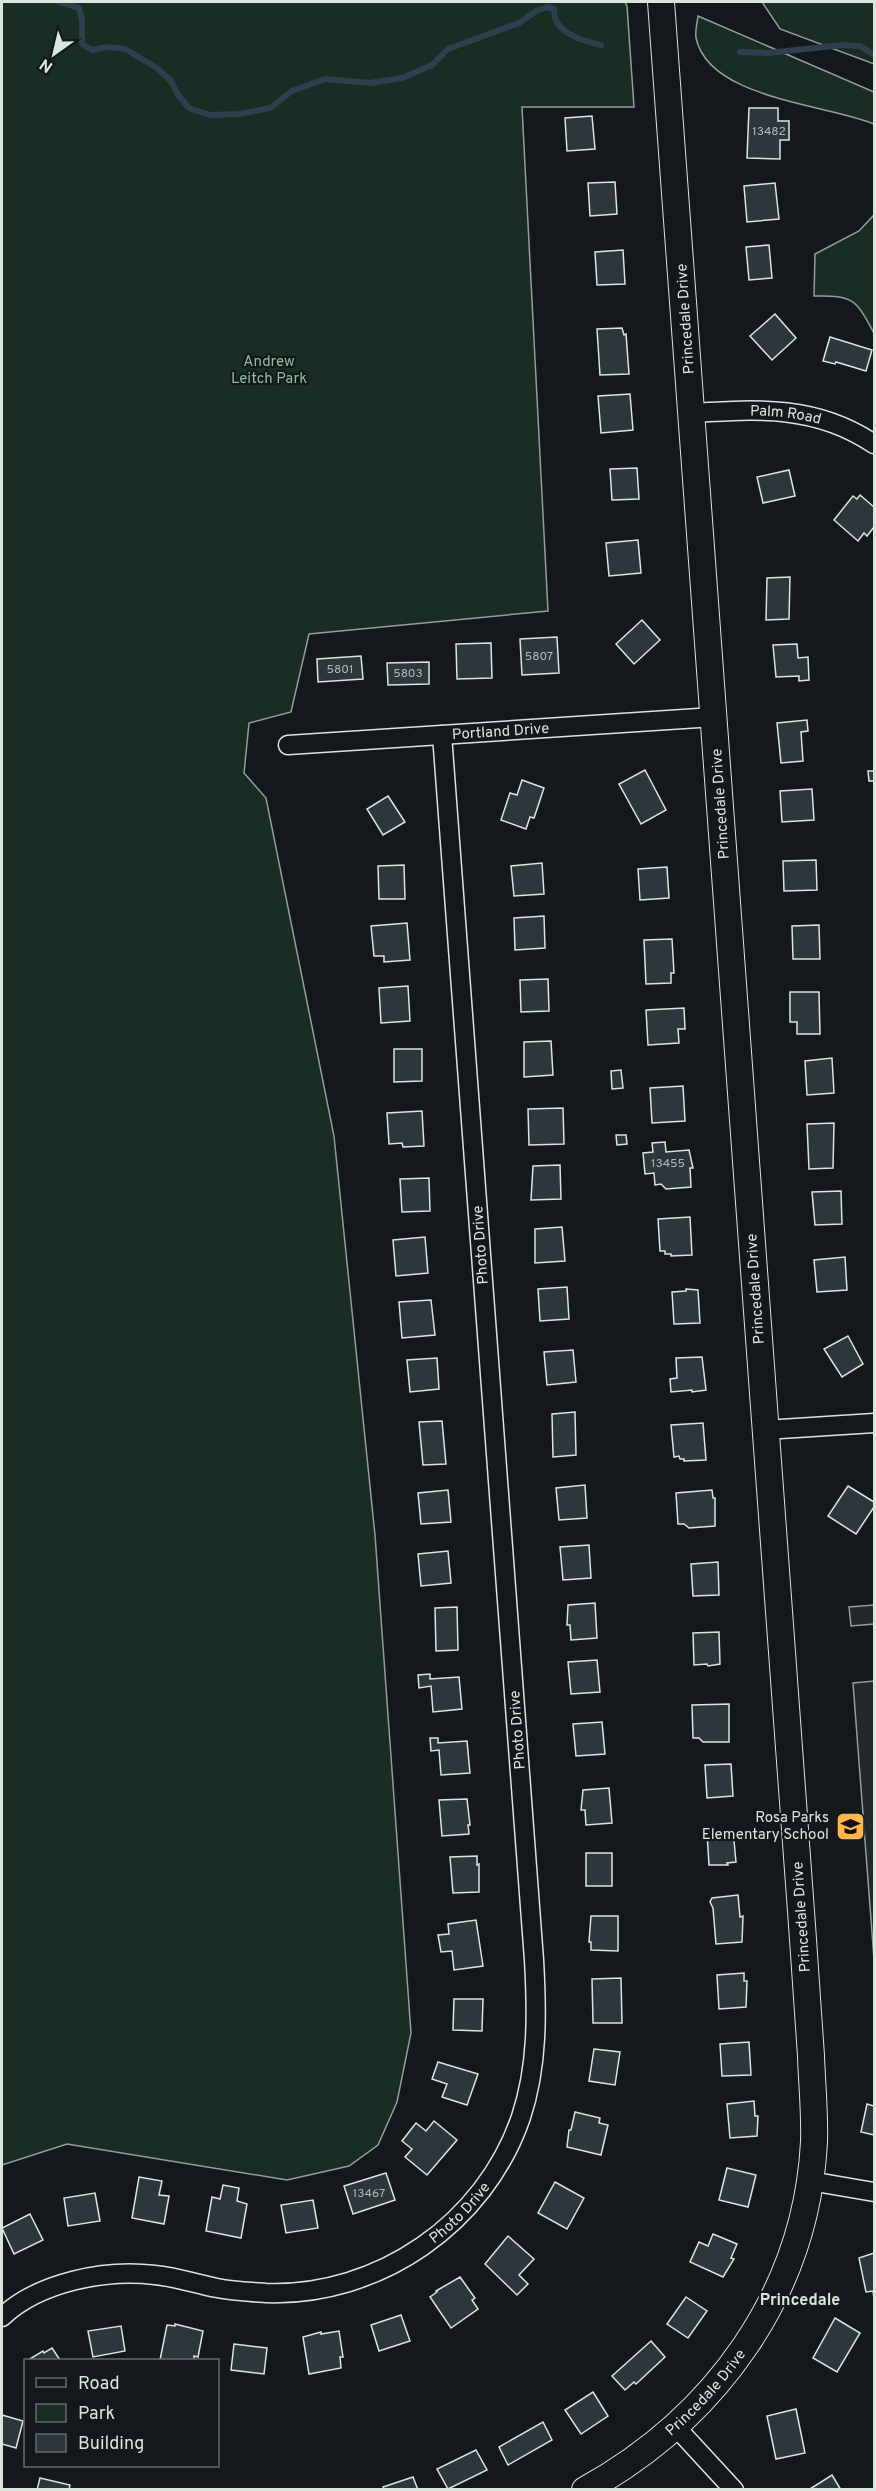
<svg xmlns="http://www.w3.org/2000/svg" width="876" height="2491" viewBox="0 0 876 2491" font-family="Overpass,sans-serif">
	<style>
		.green { fill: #1a2d24; stroke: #939e99; stroke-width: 1.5 }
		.parking { fill: #24282b; stroke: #939e99; stroke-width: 1.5 }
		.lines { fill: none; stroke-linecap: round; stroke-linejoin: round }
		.stream { stroke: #2f3f4d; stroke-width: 6 }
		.building { fill: #2c363c; stroke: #d8e6dc; stroke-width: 1.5 }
		.street-casing { stroke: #d8e6dc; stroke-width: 21 }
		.secondary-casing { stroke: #d8e6dc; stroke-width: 28 }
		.street { stroke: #14181c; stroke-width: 18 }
		.secondary { stroke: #14181c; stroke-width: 26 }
		.labels { text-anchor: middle; stroke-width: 4.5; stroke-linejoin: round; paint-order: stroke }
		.number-label { font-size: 12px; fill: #adbab4 }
		.street-label { font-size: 15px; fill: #d8e6dc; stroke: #14181c }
		.park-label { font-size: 15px; fill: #8ac095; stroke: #14181c }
		.poi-label { font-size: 15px; fill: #d8e6dc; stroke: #14181c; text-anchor: end }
		.neighbourhood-label { font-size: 16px; font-weight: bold; fill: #d8e6dc; stroke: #14181c }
	</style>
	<rect width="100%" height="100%" fill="#14181c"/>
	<g class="green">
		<polygon points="2,2 625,2 627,6 634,107 522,107 548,611 309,634 291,712 249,723 244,773 266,798 334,1136 375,1535 411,2033 397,2102 378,2145 349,2166 287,2180 67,2144 2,2165"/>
		<polygon points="762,2 874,2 874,64 780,29"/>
		<path d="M698,16L874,92V124C826,104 709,99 696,38C695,32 697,23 698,16Z"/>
		<path d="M874,215V333C856,300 854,295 814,296L815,254L859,231Z"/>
	</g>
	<g class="parking">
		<polygon points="874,1605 874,1624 851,1626 849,1607"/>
		<polygon points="874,1681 874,1959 853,1683"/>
	</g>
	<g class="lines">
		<g class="stream">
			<path d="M59,2L79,8L82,20V44L92,50L108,47L125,49L157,68L171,81L178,95L189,108L210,115L240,114L270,108L292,91L325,79L370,83L402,78L432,65L448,49L519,23L536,11L547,7L554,9C553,33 583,41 601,45"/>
			<polyline points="740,52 768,53 842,45 860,46 874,55"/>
		</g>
	</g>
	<g class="building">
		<polygon points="749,108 778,108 778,121 789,121 789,140 780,140 780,159 747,158"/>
		<polygon points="592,116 595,149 567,151 565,118"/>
		<polygon points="615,182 617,214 590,216 588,183"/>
		<polygon points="775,183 779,219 747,222 744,186"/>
		<polygon points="769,245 772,278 749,280 746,247"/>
		<polygon points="623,250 625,284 597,285 595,252"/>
		<polygon points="775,314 796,338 772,360 750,336"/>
		<polygon points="622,328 624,335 626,334 629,374 600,375 597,329"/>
		<polygon points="830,337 872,350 866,371 836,362 835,364 823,361"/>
		<polygon points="630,394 633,430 601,433 598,396"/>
		<polygon points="637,468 639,499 612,500 610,469"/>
		<polygon points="789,470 795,496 763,503 757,477"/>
		<polygon points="860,495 874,507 874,527 867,536 864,533 858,541 834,520 853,496 857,499"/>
		<polygon points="638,540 641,573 609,576 606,543"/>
		<polygon points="790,577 789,619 766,620 767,578"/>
		<polygon points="642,620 660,640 634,664 616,644"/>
		<polygon points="557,637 559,673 522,675 520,639"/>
		<polygon points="491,643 492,678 457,679 456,644"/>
		<polygon points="797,644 798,658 808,657 809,680 799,681 799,676 776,677 773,645"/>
		<polygon points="361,656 363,679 318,682 317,659"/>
		<polygon points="429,662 429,684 388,685 387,663"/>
		<polygon points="807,720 808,731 801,732 803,761 781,763 777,723"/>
		<polygon points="645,770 666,810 641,824 619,784"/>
		<polygon points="868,771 874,771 874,781 869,781"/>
		<polygon points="522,780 544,788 534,818 530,817 526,829 501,820 510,793 517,795"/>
		<polygon points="812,789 814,820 782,822 780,791"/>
		<polygon points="388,796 405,822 383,835 367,809"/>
		<polygon points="816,860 817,890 784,891 783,861"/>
		<polygon points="542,863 544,894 514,896 511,866"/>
		<polygon points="404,865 405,899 379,899 378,866"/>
		<polygon points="667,867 669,898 640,900 638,869"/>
		<polygon points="544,916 545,948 515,950 514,918"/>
		<polygon points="407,923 410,960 384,962 384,956 374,956 371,926"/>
		<polygon points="819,925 820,959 793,959 792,926"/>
		<polygon points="672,939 674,973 671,973 671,983 646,984 644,940"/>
		<polygon points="548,979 549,1011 521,1012 520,980"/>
		<polygon points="408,986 410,1021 381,1023 379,988"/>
		<polygon points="790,992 819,992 820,1034 797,1034 797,1022 790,1022"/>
		<polygon points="684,1008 685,1029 678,1029 679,1043 648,1045 646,1010"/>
		<polygon points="551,1041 553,1075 524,1077 524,1042"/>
		<polygon points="394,1049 422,1049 422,1081 394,1082"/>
		<polygon points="832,1058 834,1093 807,1095 805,1061"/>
		<polygon points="621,1070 623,1088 612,1089 611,1071"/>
		<polygon points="683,1086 685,1121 652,1123 650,1088"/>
		<polygon points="563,1108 564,1144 529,1145 528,1109"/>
		<polygon points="422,1111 424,1146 403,1147 402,1143 389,1144 387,1113"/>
		<polygon points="834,1123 833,1168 809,1169 807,1124"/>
		<polygon points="616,1135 626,1135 627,1144 617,1145"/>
		<polygon points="665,1142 666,1152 689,1150 693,1168 690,1168 691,1187 666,1189 661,1184 655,1185 654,1173 645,1174 643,1153 653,1152 652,1143"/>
		<polygon points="560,1165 561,1199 531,1200 533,1166"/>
		<polygon points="429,1178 430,1211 402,1212 400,1179"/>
		<polygon points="841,1191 842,1224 815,1225 812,1192"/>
		<polygon points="690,1217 692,1255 671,1256 671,1254 665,1254 665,1251 660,1251 658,1219"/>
		<polygon points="562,1227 565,1261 535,1263 535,1229"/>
		<polygon points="425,1237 428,1273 396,1276 393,1240"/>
		<polygon points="845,1257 847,1290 817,1292 814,1260"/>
		<polygon points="567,1287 569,1319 540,1321 538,1289"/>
		<polygon points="686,1289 698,1290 700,1323 674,1324 672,1292 686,1291"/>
		<polygon points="431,1300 435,1335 402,1338 399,1302"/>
		<polygon points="848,1336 863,1364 842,1377 824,1349"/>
		<polygon points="573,1350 576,1382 547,1385 544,1352"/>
		<polygon points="702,1357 706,1390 692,1392 692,1390 671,1392 670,1379 677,1378 676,1358"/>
		<polygon points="437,1358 439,1389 410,1392 407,1360"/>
		<polygon points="575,1412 576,1455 553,1457 552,1414"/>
		<polygon points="442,1421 446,1464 423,1465 419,1422"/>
		<polygon points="703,1423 706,1460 684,1461 684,1459 680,1459 679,1456 674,1457 671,1425"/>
		<polygon points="585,1485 587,1518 559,1520 556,1488"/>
		<polygon points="848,1486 874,1502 874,1507 856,1534 828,1516"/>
		<polygon points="448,1490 451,1522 421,1524 418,1493"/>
		<polygon points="712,1490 713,1498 715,1498 715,1526 689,1528 684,1524 678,1524 676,1493"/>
		<polygon points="589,1545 591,1578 563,1580 560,1547"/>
		<polygon points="448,1551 451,1583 421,1586 418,1554"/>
		<polygon points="718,1562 719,1595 693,1596 691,1564"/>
		<polygon points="595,1603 597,1638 571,1640 570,1625 567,1625 568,1605"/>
		<polygon points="457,1607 458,1650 436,1651 435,1608"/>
		<polygon points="719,1632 720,1664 708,1666 707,1664 694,1665 693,1633"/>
		<polygon points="597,1660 600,1692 571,1694 568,1662"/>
		<polygon points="430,1674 430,1679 459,1677 462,1709 433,1712 431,1686 419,1688 418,1675"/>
		<polygon points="729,1704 729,1742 703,1742 699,1738 693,1738 692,1705"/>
		<polygon points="602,1722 605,1754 576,1756 573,1724"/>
		<polygon points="430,1738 438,1738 438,1743 467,1741 470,1773 441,1775 439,1750 431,1751"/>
		<polygon points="731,1764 733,1796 707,1798 705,1765"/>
		<polygon points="609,1788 612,1823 586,1825 585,1810 581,1810 583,1790"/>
		<polygon points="467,1799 470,1825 468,1825 469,1834 442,1836 439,1800"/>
		<polygon points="733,1830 736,1862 727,1863 728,1865 709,1865 707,1832"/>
		<rect x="586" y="1853" width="26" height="33"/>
		<polygon points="477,1856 477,1865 479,1864 479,1892 453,1893 450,1857"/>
		<polygon points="738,1895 740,1917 743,1916 742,1942 716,1944 713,1908 710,1902 712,1898"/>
		<polygon points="591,1916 618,1916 618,1951 591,1950 591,1942 589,1942"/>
		<polygon points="476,1920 483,1966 454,1970 452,1951 441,1952 438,1935 449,1934 448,1924"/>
		<polygon points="744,1973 744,1981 747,1981 746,2007 719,2009 717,1975"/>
		<polygon points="621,1978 622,2023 593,2023 592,1979"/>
		<polygon points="454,1999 483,1999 482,2031 453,2030"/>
		<polygon points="749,2042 751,2075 722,2076 720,2044"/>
		<polygon points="594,2049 620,2052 615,2085 589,2081"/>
		<polygon points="438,2062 478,2074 467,2105 442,2097 447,2084 432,2079"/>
		<polygon points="754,2101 755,2116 758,2116 757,2136 730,2138 727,2104"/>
		<polygon points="867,2104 874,2106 874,2135 861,2132"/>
		<polygon points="575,2112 600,2118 599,2123 608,2125 601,2155 567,2147 569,2130 571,2130"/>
		<polygon points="434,2121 457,2140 427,2175 405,2157 412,2149 402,2141 416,2123 426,2131"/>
		<polygon points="727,2168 756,2175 748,2207 719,2200"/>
		<polygon points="386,2173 395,2200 353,2214 344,2186"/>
		<polygon points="139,2177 162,2181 159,2195 169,2196 164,2224 132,2218"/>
		<polygon points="555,2182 584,2198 567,2229 538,2213"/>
		<polygon points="223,2185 239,2188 237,2201 247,2204 241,2238 206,2231 212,2197 220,2199"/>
		<polygon points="95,2193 100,2221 68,2226 64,2198"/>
		<polygon points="313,2200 318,2228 286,2233 281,2205"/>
		<polygon points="30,2214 43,2240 14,2254 2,2228"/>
		<polygon points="713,2234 737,2244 731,2258 734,2259 723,2277 690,2262 699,2242 708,2246"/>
		<polygon points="508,2236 534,2259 519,2275 528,2284 517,2295 485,2264"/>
		<polygon points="874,2253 874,2298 873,2291 866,2292 859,2258"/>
		<polygon points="460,2277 475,2298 472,2300 478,2309 451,2328 430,2297 437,2292 436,2291"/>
		<polygon points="686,2297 707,2311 688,2338 667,2324"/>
		<polygon points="401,2315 410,2341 379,2351 371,2325"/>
		<polygon points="835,2318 860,2333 837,2372 813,2358"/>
		<polygon points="175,2324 203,2331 198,2357 194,2356 194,2360 160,2360 167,2325 175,2326"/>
		<polygon points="121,2326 125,2351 93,2357 88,2331"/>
		<polygon points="339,2331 343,2357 340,2357 341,2368 309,2374 303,2337 321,2332 321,2334"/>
		<polygon points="651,2341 665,2357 636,2384 634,2382 625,2390 612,2376"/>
		<polygon points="234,2344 267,2348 264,2374 231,2370"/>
		<polygon points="52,2348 60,2360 28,2360 43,2351 44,2353"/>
		<polygon points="593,2392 608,2416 581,2434 565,2410"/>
		<polygon points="796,2409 805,2453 776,2459 767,2416"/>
		<polygon points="2,2415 23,2421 16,2448 2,2444"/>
		<polygon points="543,2422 552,2440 508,2465 499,2447"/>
		<polygon points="476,2450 487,2470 448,2489 437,2469"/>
		<polygon points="832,2475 841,2490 810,2490 810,2489"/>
		<polygon points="413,2477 418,2490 384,2490 383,2487"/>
		<polygon points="40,2478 70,2485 69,2490 37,2490"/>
	</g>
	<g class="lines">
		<defs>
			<g id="street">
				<path id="s1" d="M692,413C758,409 816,405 874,444"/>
				<path id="s2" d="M288,745L714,717"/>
				<polyline points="765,1430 874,1423"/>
				<polyline points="810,2181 874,2192"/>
				<path id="s3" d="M2,2317C39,2282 105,2269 155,2275C176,2277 196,2284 217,2288C232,2291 250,2292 266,2293C379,2297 485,2223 521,2117C538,2066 537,2012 534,1960L442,735"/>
				<polyline points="675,2426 734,2490"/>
			</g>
			<g id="secondary">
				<path id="s4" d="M585,2490C715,2418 806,2294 814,2142C815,2114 812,2085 811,2056C808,2013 805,1969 802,1925L661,2"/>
			</g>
		</defs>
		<use href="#street" class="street-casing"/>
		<use href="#secondary" class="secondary-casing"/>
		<use href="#street" class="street"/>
		<use href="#secondary" class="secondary"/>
	</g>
	<defs>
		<symbol id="school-square" viewBox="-11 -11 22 22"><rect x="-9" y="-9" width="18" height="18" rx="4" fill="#ffb74d" stroke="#14181c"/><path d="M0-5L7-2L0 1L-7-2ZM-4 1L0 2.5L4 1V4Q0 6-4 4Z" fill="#111"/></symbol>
	</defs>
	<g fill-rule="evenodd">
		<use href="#school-square" x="834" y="1810" width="33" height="33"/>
	</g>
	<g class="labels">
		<g class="number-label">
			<text x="769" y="135">13482</text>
			<text x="539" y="660">5807</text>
			<text x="340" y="673">5801</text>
			<text x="408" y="677">5803</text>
			<text x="668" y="1167">13455</text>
			<text x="369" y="2197">13467</text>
		</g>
		<g class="street-label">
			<text transform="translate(685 319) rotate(-94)" y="5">Princedale Drive</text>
			<text dy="5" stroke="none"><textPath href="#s1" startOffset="94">Palm Road</textPath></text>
			<text dy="5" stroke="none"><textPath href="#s2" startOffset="213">Portland Drive</textPath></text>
			<text transform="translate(720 804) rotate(-94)" y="5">Princedale Drive</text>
			<text transform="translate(480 1245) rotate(-94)" y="5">Photo Drive</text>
			<text transform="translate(755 1289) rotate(-94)" y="5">Princedale Drive</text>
			<text transform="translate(517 1730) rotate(-94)" y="5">Photo Drive</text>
			<text transform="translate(801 1917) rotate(-94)" y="5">Princedale Drive</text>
			<text dy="5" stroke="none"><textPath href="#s3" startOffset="492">Photo Drive</textPath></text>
			<text dy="5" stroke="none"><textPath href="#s4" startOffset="156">Princedale Drive</textPath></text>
		</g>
		<g class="park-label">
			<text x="269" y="366">Andrew<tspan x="269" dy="17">Leitch Park</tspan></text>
		</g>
		<g class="poi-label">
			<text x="829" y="1822">Rosa Parks<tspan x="829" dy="17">Elementary School</tspan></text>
		</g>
		<g class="neighbourhood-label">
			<text x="800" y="2305">Princedale</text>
		</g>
	</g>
	<rect width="876" height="2491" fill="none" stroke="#d8e6dc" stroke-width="6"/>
	<rect x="24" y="2359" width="195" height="108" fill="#14181c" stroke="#626a69" stroke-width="1.5"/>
	<rect x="36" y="2378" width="30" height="9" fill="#14181c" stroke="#626a69" stroke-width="1.5"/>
	<text x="78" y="2389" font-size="18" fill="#d8e6dc">Road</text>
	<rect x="36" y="2404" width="30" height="18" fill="#1a2d24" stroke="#626a69" stroke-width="1.5"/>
	<text x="78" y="2419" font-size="18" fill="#d8e6dc">Park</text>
	<rect x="36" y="2434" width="30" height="18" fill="#2c363c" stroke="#626a69" stroke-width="1.5"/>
	<text x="78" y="2449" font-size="18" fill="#d8e6dc">Building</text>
	<g transform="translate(54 54) rotate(214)" stroke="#14181c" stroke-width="4.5" paint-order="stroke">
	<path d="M0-4.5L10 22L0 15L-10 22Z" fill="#d8e6dc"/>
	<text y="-9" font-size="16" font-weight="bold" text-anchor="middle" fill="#d8e6dc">N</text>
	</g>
</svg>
